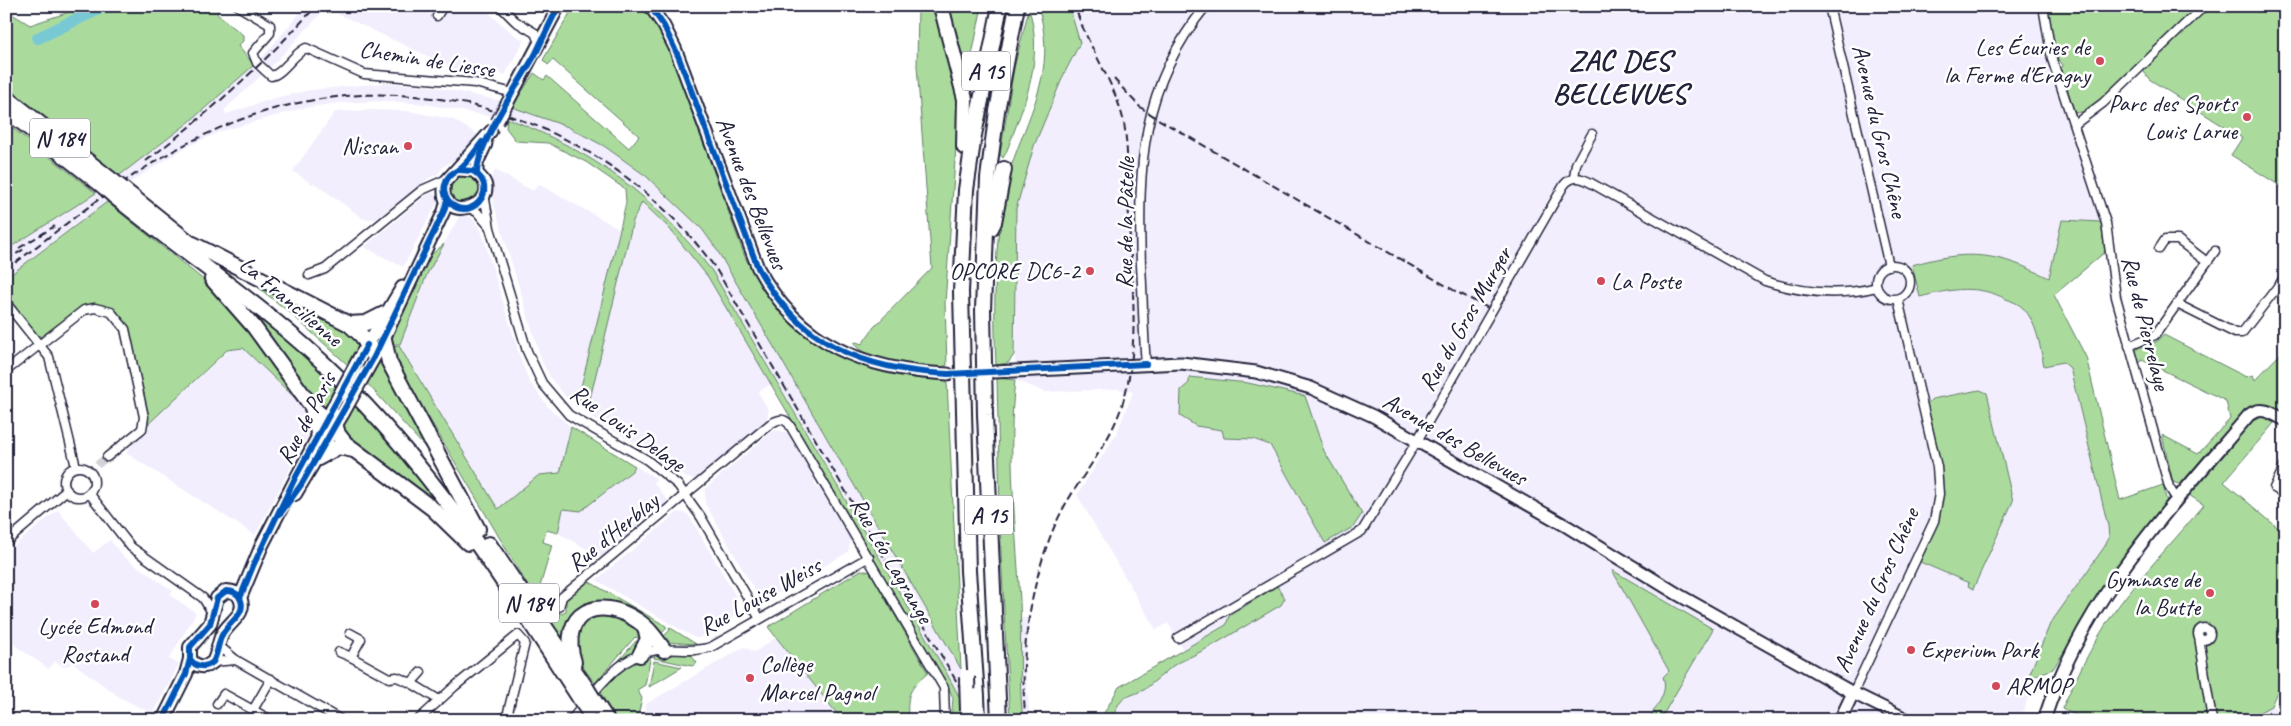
<svg xmlns="http://www.w3.org/2000/svg" width="2291" height="726" viewBox="0 0 2291 726" font-family="Caveat,sans-serif">
	<style>
		.built { fill: #f2eefd }
		.green { fill: #aadb9c; stroke: #667e6c }
		.lines { fill: none; stroke-linecap: round; stroke-linejoin: round }
		.river { stroke: #79c9d5; stroke-width: 12 }
		.street-tunnel { stroke: #d3d3d8; stroke-width: 8; stroke-dasharray: 8 4; stroke-linecap: butt }
		.secondary-tunnel { stroke: #d3d3d8; stroke-width: 11; stroke-dasharray: 11 5.5; stroke-linecap: butt }
		.street-casing { stroke: #22223b; stroke-width: 11 }
		.secondary-casing { stroke: #22223b; stroke-width: 15 }
		.primary-casing { stroke: #22223b; stroke-width: 16 }
		.highway-casing { stroke: #22223b; stroke-width: 18 }
		.street { stroke: #fff; stroke-width: 8 }
		.secondary { stroke: #fff; stroke-width: 11 }
		.primary { stroke: #fff; stroke-width: 12 }
		.highway { stroke: #fff; stroke-width: 14 }
		.rail { stroke: #22223b; stroke-width: 2; stroke-dasharray: 8 4; stroke-linecap: butt }
		.secondary-bridge-casing { stroke: #22223b; stroke-width: 15; stroke-linecap: butt }
		.primary-bridge-casing { stroke: #22223b; stroke-width: 16; stroke-linecap: butt }
		.highway-bridge-casing { stroke: #22223b; stroke-width: 18; stroke-linecap: butt }
		.secondary-bridge { stroke: #fff; stroke-width: 11 }
		.primary-bridge { stroke: #fff; stroke-width: 12 }
		.highway-bridge { stroke: #fff; stroke-width: 14 }
		.cycleway-casing { stroke: #fff; stroke-width: 9 }
		.cycleway { stroke: #0057b8; stroke-width: 6 }
		.poi-dot { fill: #d1495b; stroke: #fff; stroke-width: 2 }
		.labels { text-anchor: middle; stroke-width: 5; stroke-linejoin: round; paint-order: stroke }
		.shield { fill: #fff; stroke: #646476; stroke-width: 1 }
		.shield-label { font-size: 22px; font-weight: bold; fill: #22223b }
		.poi-label { font-size: 24px; fill: #22223b; stroke: #fff; text-anchor: end }
		.street-label { font-size: 24px; fill: #22223b; stroke: #fff }
		.district-label { font-size: 29px; font-weight: bold; letter-spacing: 1px; fill: #22223b; stroke: #fff }
	</style>
	<rect width="100%" height="100%" fill="#fff"/>
	<filter id="ink" filterUnits="userSpaceOnUse"><feTurbulence type="fractalNoise" baseFrequency=".02" numOctaves="2"/><feDisplacementMap in="SourceGraphic" scale="10" xChannelSelector="R" yChannelSelector="G"/><feConvolveMatrix kernelMatrix="1 2 1 2 8 2 1 2 1" color-interpolation-filters="sRGB"/></filter>
	<g filter="url(#ink)">
		<g class="built">
			<polygon points="306,6 328,6 268,70 259,61"/>
			<polygon points="344,6 414,6 440,20 448,6 481,6 513,34 524,40 505,75 490,69 483,82 338,14"/>
			<polygon points="1069,6 2037,6 2046,56 2099,212 2105,252 2054,295 2086,357 2130,546 2050,653 2032,687 2020,720 1100,720 1119,687 1183,650 1168,623 1156,630 1077,495 1117,433 1133,392 1116,389 1045,392 1015,380 1016,209 1034,146 1064,74 1080,43"/>
			<polygon points="254,65 263,74 224,110 226,114 275,98 310,90 384,83 431,86 501,101 493,117 425,104 385,101 338,103 303,108 222,131 188,146 129,183 120,175 188,123"/>
			<polygon points="512,107 568,127 604,146 646,176 702,229 717,250 764,330 961,669 961,700 862,525 712,271 688,240 643,196 579,150 507,118"/>
			<polygon points="372,110 407,111 452,119 477,134 458,158 444,166 438,174 429,178 376,219 364,219 314,183 312,184 293,171 335,112"/>
			<polygon points="495,170 533,191 538,184 620,229 578,399 572,393 567,398 551,379 542,362 494,205 491,179"/>
			<polygon points="96,193 107,202 6,278 6,250"/>
			<polygon points="433,193 437,196 438,201 403,267 364,247 427,195"/>
			<polygon points="642,202 669,228 708,277 771,384 758,392 769,410 766,423 699,479 686,478 672,465 592,418 588,407 633,220"/>
			<polygon points="460,215 471,217 481,230 521,361 529,381 548,407 571,427 560,473 539,475 498,510 399,346 427,274"/>
			<polygon points="243,348 295,398 302,401 309,433 255,535 126,453 144,428 228,351"/>
			<polygon points="774,430 787,432 816,480 814,482 817,488 820,487 851,540 848,552 773,596 755,591 705,503 705,489"/>
			<polygon points="635,466 656,478 654,483 669,502 628,536 628,539 605,559 558,533 563,508 632,471"/>
			<polygon points="58,510 93,553 110,540 124,557 173,591 170,595 196,613 169,659 179,664 153,714 121,698 73,663 63,667 55,661 49,669 6,639 6,552"/>
			<polygon points="678,512 688,514 738,600 733,619 699,638 695,638 596,580"/>
			<polygon points="1020,618 1030,618 1025,663 1030,720 1023,720 1020,691"/>
			<polygon points="776,638 842,720 643,720 646,704 744,647 754,652"/>
			<polygon points="2271,706 2285,712 2285,720 2245,720"/>
		</g>
		<g class="green">
			<polygon points="87,6 219,6 217,14 243,35 243,41 238,46 254,65 188,123 120,175 116,174 6,92 6,16 12,14 30,25"/>
			<path d="M574,6H640L657,27L671,55L745,257C786,339 855,379 946,380L947,382L961,669L764,330L717,250L702,229L646,176L604,146L568,127L512,107L534,73L544,80L547,76L629,148L639,136L553,60L548,65L543,60Z"/>
			<path d="M918,6H933L951,65L959,103L945,303L947,365C934,375 860,359 854,343L856,342L862,344L874,327L932,268L917,66Z"/>
			<polygon points="947,6 982,6 966,85"/>
			<path d="M1038,6H1069L1080,43L1064,74L1034,146L1016,209L1014,355L1008,363L996,365C993,309 995,240 1005,186C1008,174 1013,161 1017,150C1037,98 1055,62 1038,6Z"/>
			<polygon points="2045,6 2197,6 2088,111 2075,113 2061,69 2063,65 2057,58"/>
			<polygon points="2208,6 2285,6 2285,189 2231,155 2242,138 2149,79 2142,69"/>
			<path d="M1029,9C1042,51 1030,90 1015,129C1011,139 1008,150 1003,158L1000,155L1014,68Z"/>
			<path d="M507,118C596,153 653,195 712,271L946,672L961,700L962,720H951L953,698L947,684L708,277L669,228L642,202L633,221L588,407L578,399L620,229L626,202L625,189L586,162L548,143L516,141L506,128Z"/>
			<polygon points="6,123 96,193 6,250"/>
			<circle cx="464" cy="189" r="15"/>
			<polygon points="107,202 216,290 246,326 302,401 295,398 243,348 227,350 144,428 123,326 109,314 90,312 65,319 39,338 6,302 6,278"/>
			<path d="M2062,220L2101,222L2105,252L2054,295L2086,357L2120,500L2163,485L2167,503L2128,551L2053,669L2028,678L2050,624L2105,546L2109,538L2108,526L2070,368L2063,362L2044,366C2040,347 2037,322 2023,308C2019,304 2012,301 2006,299C1977,284 1951,289 1920,297L1912,265C1968,249 1997,252 2049,278Z"/>
			<polygon points="444,244 427,274 400,344 391,344 394,331 427,262 432,254"/>
			<path d="M245,277L347,327C363,345 359,346 349,366L289,312Z"/>
			<polygon points="246,307 297,349 338,387 322,411 281,351 245,308"/>
			<path d="M2164,335L2246,377L2253,375L2255,380L2285,349V416C2274,410 2262,400 2250,406L2181,485L2173,482L2162,435L2198,454L2230,419L2226,401L2142,360L2139,364L2135,352L2138,348L2156,342Z"/>
			<polygon points="399,346 498,509 539,475 560,473 571,427 635,466 632,471 581,511 563,509 558,533 546,530 543,542 552,545 539,590 549,608 562,614 566,611 566,598 588,581 666,626 666,629 658,637 597,604 566,643 559,639 399,367 392,351 392,347"/>
			<polygon points="379,359 383,360 430,453 367,383"/>
			<polygon points="1189,377 1248,383 1305,396 1324,451 1362,514 1353,527 1325,543 1270,445 1253,439 1224,438 1222,430 1196,426 1180,416 1181,390 1189,383"/>
			<path d="M997,378L1015,380C1007,453 1016,528 1020,601C1022,641 1018,680 1023,720H1010L1001,553Z"/>
			<polygon points="1980,390 1987,393 2013,501 1973,589 1968,586 1969,583 1920,562 1934,530 1942,499 1927,404 1932,399"/>
			<polygon points="355,404 417,474 452,519 349,440 342,428"/>
			<path d="M2262,417L2274,423L2224,482L2285,534V673L2271,706L2245,720H2086L2062,709C2080,669 2099,630 2126,596C2151,565 2178,536 2204,505L2189,495L2252,421Z"/>
			<path d="M861,570L870,572L928,673C908,690 907,694 908,720H842L768,627Z"/>
			<path d="M1612,570L1713,629L1660,720H1648C1656,706 1669,693 1663,677L1669,671Z"/>
			<polygon points="1277,586 1285,598 1281,605 1210,647 1174,665 1144,690 1124,698 1118,705 1111,720 1100,720 1119,687 1226,625 1229,616"/>
			<path d="M606,612L640,627L645,640L635,637L595,683C574,656 571,654 583,620Z"/>
			<polygon points="669,627 696,644 666,642 662,638 670,630"/>
			<polygon points="636,641 643,643 636,652 613,667"/>
			<polygon points="673,653 691,655 697,663 692,666 654,658 655,654"/>
			<path d="M651,655L645,685L637,690L642,698L637,720H616L600,692C616,675 629,662 651,655Z"/>
			<polygon points="654,661 682,667 649,687"/>
		</g>
		<g class="lines">
			<polyline class="river" points="38,38 105,6"/>
			<polyline class="street-tunnel" points="97,465 107,457"/>
			<polyline class="secondary-tunnel" points="948,374 992,372"/>
			<defs>
				<g id="street">
					<path d="M238,6L270,25V33L253,53L257,63L271,76C282,75 293,54 306,48L364,74L475,83L513,93"/>
					<polyline points="500,6 515,21 535,33 540,45"/>
					<polyline points="1829,6 1889,266"/>
					<polyline points="2043,6 2052,59 2106,223 2116,297 2169,487 2177,500"/>
					<polyline points="437,16 443,6"/>
					<polyline points="2075,124 2103,103 2204,6"/>
					<polyline points="1574,178 1576,164 1592,134"/>
					<polyline points="484,194 490,228 527,351 542,383 569,415 647,460 678,485 701,517 760,619"/>
					<polyline points="469,208 477,212 489,226"/>
					<polyline points="2159,249 2165,240 2178,240 2207,262"/>
					<polyline points="2215,251 2177,304 2235,333 2242,333 2285,277"/>
					<circle cx="1893" cy="282" r="17"/>
					<polyline points="309,275 325,269 422,190 447,179"/>
					<polyline points="6,303 49,357 76,467"/>
					<polyline points="2129,346 2155,335 2177,304"/>
					<path d="M1146,364C1143,331 1143,298 1141,265C1138,166 1140,87 1206,6"/>
					<polyline points="6,371 84,310 95,308 111,312 125,329 144,417 142,429 107,457"/>
					<polyline points="2285,465 2274,488 2285,494"/>
					<circle cx="79" cy="482" r="15"/>
					<polyline points="89,493 131,547 203,598 213,614"/>
					<polyline points="6,542 67,490"/>
					<path d="M559,607L562,597L770,424C777,420 783,417 789,424L944,688L945,720"/>
					<circle cx="2204" cy="634" r="6"/>
					<polyline points="350,633 361,639 351,657 389,678 397,677 411,683 439,700"/>
					<polyline points="2199,637 2212,720"/>
					<path d="M1178,638L1362,531L1417,441L1564,185C1572,175 1581,177 1591,183L1765,281C1802,293 1838,297 1877,287"/>
					<polyline points="218,645 236,660 341,720"/>
					<polyline points="339,652 351,657"/>
					<polyline points="213,662 236,660"/>
					<polyline points="411,683 421,672"/>
					<polyline points="1853,693 1934,521 1939,494 1937,467 1898,299"/>
					<polyline points="217,704 224,694 271,720"/>
					<polyline points="253,710 271,679"/>
					<polyline points="418,720 454,687 518,635 525,643 506,720"/>
					<path d="M571,720C595,692 618,655 657,650C676,648 693,653 711,647L869,557"/>
				</g>
				<g id="secondary">
					<path d="M650,6L664,26L675,48L758,268C799,345 865,370 948,374"/>
					<polyline points="508,102 559,6"/>
					<path d="M459,170L473,171C517,199 434,233 445,182L491,131"/>
					<polyline points="477,173 477,163 486,144"/>
					<polyline points="367,345 402,287"/>
					<polyline points="381,345 444,211 447,200"/>
					<polyline points="994,372 1181,363 1256,372 1311,388 1373,416 1568,527 1679,595 1853,693 1908,720"/>
					<polyline points="1840,720 1853,693"/>
					<path d="M2044,720C2082,600 2170,508 2249,415C2262,405 2273,414 2285,420"/>
				</g>
				<g id="primary">
					<polyline points="363,352 372,348 378,350 365,373"/>
					<polyline points="295,494 343,413"/>
					<path d="M226,591C232,591 237,592 240,598C248,614 228,622 222,635C218,643 218,653 213,662C206,668 196,668 190,659V647L210,624L217,598Z"/>
					<polyline points="240,598 262,545 339,396"/>
					<polyline points="163,720 186,674 190,659"/>
				</g>
				<g id="highway">
					<polyline points="941,6 965,99 964,147"/>
					<polyline points="6,97 113,181"/>
					<polyline points="6,110 104,187"/>
					<polyline points="123,189 200,251"/>
					<path d="M114,196C188,257 269,309 337,376C434,471 507,585 580,699"/>
					<polyline points="991,228 994,222 1004,169"/>
					<polyline points="193,244 349,324 362,336 367,345"/>
					<polyline points="212,279 254,327 312,407 326,419"/>
					<polyline points="349,324 366,323 384,314"/>
					<polyline points="384,339 389,362 478,529"/>
					<polyline points="312,407 318,433"/>
					<polyline points="336,427 338,434 345,443 433,509 468,543"/>
					<polyline points="318,458 338,447 354,450"/>
					<polyline points="489,544 587,689"/>
					<polyline points="640,655 648,639 645,627"/>
					<path d="M574,662C558,612 599,594 638,621C649,628 657,640 664,650"/>
					<polyline points="977,696 968,571 961,292 966,190 974,135 1000,6"/>
					<polyline points="597,705 607,720"/>
					<polyline points="999,720 985,415 983,310 988,178 997,111 1017,6"/>
				</g>
			</defs>
			<use href="#street" class="street-casing"/>
			<use href="#secondary" class="secondary-casing"/>
			<use href="#primary" class="primary-casing"/>
			<use href="#highway" class="highway-casing"/>
			<use href="#street" class="street"/>
			<use href="#secondary" class="secondary"/>
			<use href="#primary" class="primary"/>
			<use href="#highway" class="highway"/>
			<g class="rail">
				<polyline points="1114,79 1140,107 1158,119 1455,291 1492,310"/>
				<path d="M146,161C208,114 264,64 316,6"/>
				<polyline points="19,248 55,226"/>
				<polyline points="6,260 26,248"/>
				<path d="M6,270C72,220 138,164 213,131C393,49 602,110 716,269L979,720"/>
				<path d="M1026,720C1017,655 1034,556 1068,500C1088,467 1112,439 1123,402C1141,343 1131,278 1129,218C1127,187 1129,154 1124,123C1115,81 1087,47 1075,6"/>
			</g>
			<defs>
				<polyline id="secondary-bridge" points="497,122 508,102"/>
				<g id="primary-bridge">
					<polyline points="339,396 361,355"/>
					<polyline points="343,413 365,373"/>
				</g>
				<g id="highway-bridge">
					<polyline points="113,181 123,189"/>
					<polyline points="104,187 114,196"/>
					<polyline points="967,677 968,711"/>
					<polyline points="587,689 597,705"/>
					<polyline points="977,696 978,720"/>
					<polyline points="580,699 588,711"/>
				</g>
			</defs>
			<use href="#secondary-bridge" class="secondary-bridge-casing"/>
			<use href="#primary-bridge" class="primary-bridge-casing"/>
			<use href="#highway-bridge" class="highway-bridge-casing"/>
			<use href="#secondary-bridge" class="secondary-bridge"/>
			<use href="#primary-bridge" class="primary-bridge"/>
			<use href="#highway-bridge" class="highway-bridge"/>
			<defs>
				<g id="cycleway">
					<path d="M650,6L664,26L679,58L758,268C799,345 865,370 948,374L1146,364"/>
					<path d="M459,170L473,171C503,190 466,226 448,200C444,195 443,188 446,182C448,174 454,173 459,169C468,163 475,151 482,142"/>
					<path d="M477,173C477,144 519,83 535,55C543,39 550,22 559,6"/>
					<polyline points="280,514 301,485 374,357 444,211 447,200"/>
					<path d="M226,591C232,591 237,592 240,598C248,614 228,622 222,635C218,643 218,653 213,662C206,668 196,668 190,659V647L210,624L217,598Z"/>
					<polyline points="240,598 253,566 296,476 367,345"/>
					<polyline points="163,720 186,674 190,659"/>
				</g>
			</defs>
			<use href="#cycleway" class="cycleway-casing"/>
			<use href="#cycleway" class="cycleway"/>
		</g>
	</g>
	<g class="poi-dot">
		<circle cx="2100" cy="61" r="5"/>
		<circle cx="2247" cy="117" r="5"/>
		<circle cx="408" cy="146" r="5"/>
		<circle cx="1090" cy="271" r="5"/>
		<circle cx="1601" cy="281" r="5"/>
		<circle cx="2210" cy="593" r="5"/>
		<circle cx="95" cy="604" r="5"/>
		<circle cx="1911" cy="650" r="5"/>
		<circle cx="750" cy="678" r="5"/>
		<circle cx="1996" cy="686" r="5"/>
	</g>
	<g class="labels">
		<g class="shield">
			<rect x="962" y="51.5" width="48" height="39" rx="4"/>
			<rect x="30" y="118.5" width="60" height="39" rx="4"/>
			<rect x="965" y="495.5" width="48" height="39" rx="4"/>
			<rect x="499" y="583.5" width="60" height="39" rx="4"/>
		</g>
		<g class="shield-label">
			<text x="986" y="79">A 15</text>
			<text x="60" y="146">N 184</text>
			<text x="989" y="523">A 15</text>
			<text x="529" y="611">N 184</text>
		</g>
		<g class="poi-label">
			<text x="2090" y="55">Les Écuries de<tspan x="2090" dy="28">la Ferme d'Eragny</tspan></text>
			<text x="2237" y="111">Parc des Sports<tspan x="2237" dy="28">Louis Larue</tspan></text>
			<text x="398" y="154">Nissan</text>
			<text x="1080" y="279">OPCORE DC6-2</text>
			<text x="1611" y="289" text-anchor="start">La Poste</text>
			<text x="2200" y="587">Gymnase de<tspan x="2200" dy="28">la Butte</tspan></text>
			<text x="95" y="634" text-anchor="middle">Lycée Edmond<tspan x="95" dy="28">Rostand</tspan></text>
			<text x="1921" y="658" text-anchor="start">Experium Park</text>
			<text x="760" y="672" text-anchor="start">Collège<tspan x="760" dy="28">Marcel Pagnol</tspan></text>
			<text x="2006" y="694" text-anchor="start">ARMOP</text>
		</g>
		<g class="street-label">
			<text transform="translate(427 59) rotate(9)" y="8">Chemin de Liesse</text>
			<text transform="translate(1880 131) rotate(77)" y="8">Avenue du Gros Chêne</text>
			<text transform="translate(752 193) rotate(69)" y="8">Avenue des Bellevues</text>
			<text transform="translate(1125 223) rotate(-89)" y="8">Rue de la Pâtelle</text>
			<text transform="translate(291 301) rotate(40)" y="8">La Francilienne</text>
			<text transform="translate(1465 319) rotate(-60)" y="8">Rue du Gros Murger</text>
			<text transform="translate(2146 323) rotate(76)" y="8">Rue de Pierrelaye</text>
			<text transform="translate(306 418) rotate(-62)" y="8">Rue de Paris</text>
			<text transform="translate(628 428) rotate(35)" y="8">Rue Louis Delage</text>
			<text transform="translate(1455 439) rotate(30)" y="8">Avenue des Bellevues</text>
			<text transform="translate(613 532) rotate(-39)" y="8">Rue d'Herblay</text>
			<text transform="translate(892 560) rotate(60)" y="8">Rue Léo Lagrange</text>
			<text transform="translate(1876 590) rotate(-66)" y="8">Avenue du Gros Chêne</text>
			<text transform="translate(760 596) rotate(-29)" y="8">Rue Louise Weiss</text>
		</g>
		<g class="district-label">
			<text x="1620" y="70">ZAC DES<tspan x="1620" dy="33">BELLEVUES</tspan></text>
		</g>
	</g>
	<rect width="2291" height="726" fill="none" stroke="#fff" stroke-width="25"/>
	<rect x="12" y="12" width="2266" height="701" fill="none" stroke="#22223b" stroke-width="2" filter="url(#ink)"/>
</svg>
